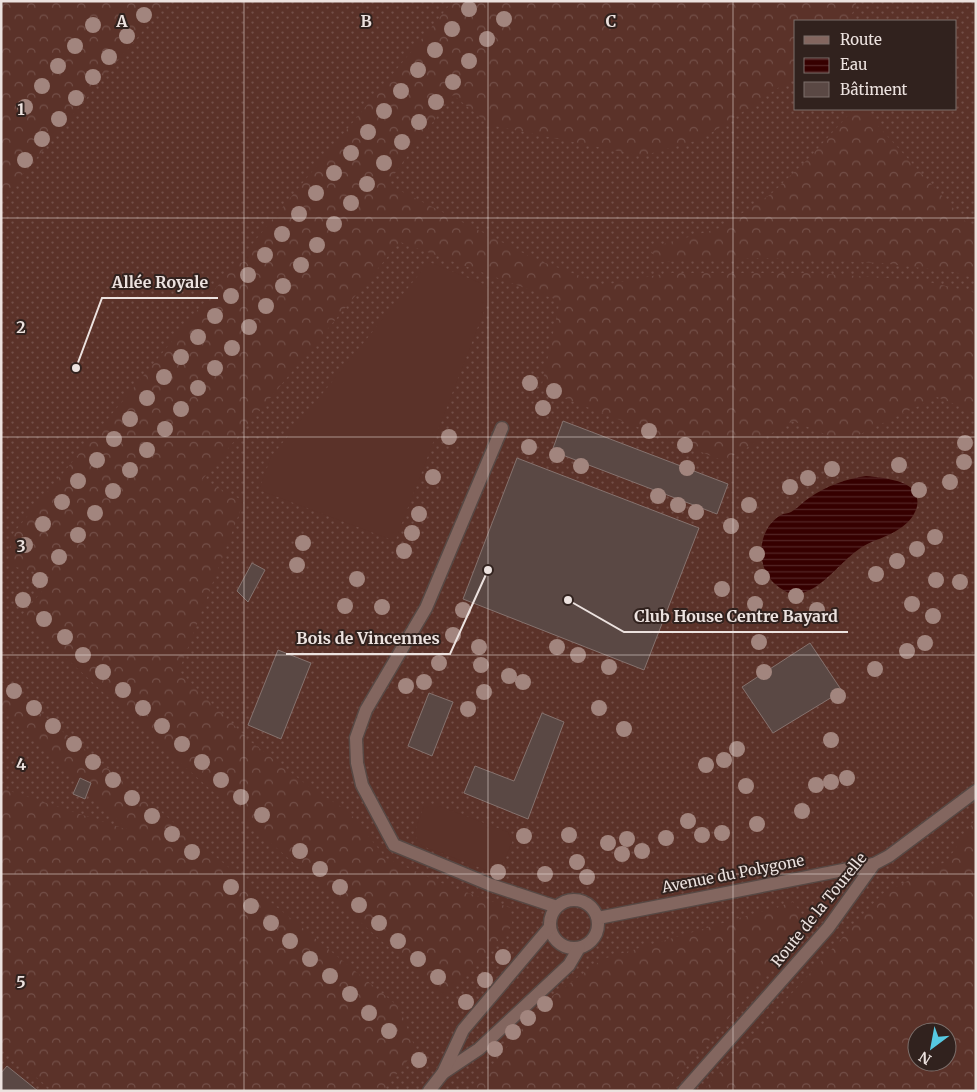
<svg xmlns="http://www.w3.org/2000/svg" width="977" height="1092" viewBox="0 0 977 1092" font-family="Merriweather,serif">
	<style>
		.grass { fill: url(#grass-dots); fill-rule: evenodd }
		.forest { fill: url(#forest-crowns); fill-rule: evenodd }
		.pitch { fill: #5b3229 }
		.water { fill: url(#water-rules) }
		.building { fill: #5a4844; stroke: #85726e }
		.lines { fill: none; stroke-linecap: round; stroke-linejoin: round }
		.minor-casing { stroke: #574844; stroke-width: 15 }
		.minor { stroke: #83665f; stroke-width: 12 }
		.tree { fill: #a2857e }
		.grid { fill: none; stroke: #ece2df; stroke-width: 1; stroke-opacity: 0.55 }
		.labels { text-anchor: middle; stroke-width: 4; stroke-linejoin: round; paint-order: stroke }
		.street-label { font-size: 15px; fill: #ece2df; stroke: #31221e }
		.grid-label { font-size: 16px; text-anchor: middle; font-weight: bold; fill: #ece2df; stroke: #31221e; stroke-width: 4; stroke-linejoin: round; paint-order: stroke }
		.leader { fill: none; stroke: #ece2df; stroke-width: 2 }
		.callout-dot { fill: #ece2df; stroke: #31221e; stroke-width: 2 }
		.callout-label { font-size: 16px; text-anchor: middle; font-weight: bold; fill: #ece2df; stroke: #31221e; stroke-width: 4; stroke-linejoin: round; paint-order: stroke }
	</style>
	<defs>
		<pattern id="grass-dots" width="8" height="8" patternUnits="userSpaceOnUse" patternTransform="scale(1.25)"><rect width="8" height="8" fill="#5b3229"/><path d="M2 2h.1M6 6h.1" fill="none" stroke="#734f48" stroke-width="1.8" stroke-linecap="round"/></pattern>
		<pattern id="forest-crowns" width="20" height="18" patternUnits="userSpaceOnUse" patternTransform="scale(1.25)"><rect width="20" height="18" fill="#5b3229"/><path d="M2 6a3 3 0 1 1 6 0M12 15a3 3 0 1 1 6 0" fill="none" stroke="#734f48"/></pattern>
		<pattern id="water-rules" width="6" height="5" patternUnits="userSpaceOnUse" patternTransform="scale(1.25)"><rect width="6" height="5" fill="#360000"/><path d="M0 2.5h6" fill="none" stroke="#532525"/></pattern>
	</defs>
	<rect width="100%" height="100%" fill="#3b2b27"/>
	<path class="grass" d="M1,1H976V1091H1ZM796,21H956V109H796ZM917,1032H947V1062H917Z"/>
	<g class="forest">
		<polygon points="1,1 168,1 1,200"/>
		<polygon points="453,1 857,1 853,12 846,21 796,21 796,76 702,139 642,156 490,125 453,95 387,184 535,259 604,285 668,273 809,273 920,280 976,293 976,413 937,397 844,442 793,421 724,461 541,389 560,301 400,242 202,480 244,501 179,671 251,742 311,788 348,811 386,858 446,885 511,908 512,926 445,997 149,735 21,616 54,577 8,565 11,536"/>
		<polygon points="854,109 868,109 878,126 976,233 976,279 954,272 881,263 762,258 657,262 650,248 720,228 771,194 808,159"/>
		<polygon points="1,681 399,1007 416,1050 383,1091 53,1091 1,1049 1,788 128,830 1,707"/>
		<path d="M976,818V1091H703L882,894L947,861ZM917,1032H947V1062H917Z"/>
		<polygon points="793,902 809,924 666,1091 471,1091 544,1002 603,959"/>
	</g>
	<g class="pitch">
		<polygon points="429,262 493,288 395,541 259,490 271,457"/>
		<polygon points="424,806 439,806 508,832 512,842 501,869 489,871 422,846 414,834"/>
	</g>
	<path class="water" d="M866,476C884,478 922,480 917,506C915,516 907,524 899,529C888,537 873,540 862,547C843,559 823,588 802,593C790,596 784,591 775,584C755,566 757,529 781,515C784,513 788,514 791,512C798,508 803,502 809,498C826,486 846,479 866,476Z"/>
	<g class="building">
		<polygon points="563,421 728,484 717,514 552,451"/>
		<polygon points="517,458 699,528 644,670 463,599"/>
		<polygon points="252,563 265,570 248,602 237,591"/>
		<polygon points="810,643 842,691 773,733 742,687"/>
		<polygon points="278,650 311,663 281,739 248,725"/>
		<polygon points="429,693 453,702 432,756 408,746"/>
		<polygon points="542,713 564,722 528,819 464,793 475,766 514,781"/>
		<polygon points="80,778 91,783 85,799 73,794"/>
		<polygon points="7,1066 38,1091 1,1091 1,1073"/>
	</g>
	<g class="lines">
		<defs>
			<g id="minor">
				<polyline points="502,428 426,608 366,710 356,738 357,763 362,785 394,845 491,885 557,907"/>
				<circle cx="574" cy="924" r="24"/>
				<polyline points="598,918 874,864"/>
				<polyline points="443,1073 479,1049 569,965 579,948"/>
				<polyline points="429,1091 443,1073 463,1030 550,927"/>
				<polyline points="684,1091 828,928 874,864 889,856 976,791"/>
			</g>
		</defs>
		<use href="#minor" class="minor-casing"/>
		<use href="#minor" class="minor"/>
	</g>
	<g class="tree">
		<circle cx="469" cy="9" r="8"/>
		<circle cx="144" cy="15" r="8"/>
		<circle cx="504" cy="19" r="8"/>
		<circle cx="93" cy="25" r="8"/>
		<circle cx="452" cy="29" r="8"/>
		<circle cx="127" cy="36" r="8"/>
		<circle cx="487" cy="39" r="8"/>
		<circle cx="75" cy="46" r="8"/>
		<circle cx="435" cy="50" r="8"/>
		<circle cx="109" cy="57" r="8"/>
		<circle cx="469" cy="61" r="8"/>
		<circle cx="58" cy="66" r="8"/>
		<circle cx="418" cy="70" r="8"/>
		<circle cx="93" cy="77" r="8"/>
		<circle cx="453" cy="82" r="8"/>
		<circle cx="42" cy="86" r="8"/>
		<circle cx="401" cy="91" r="8"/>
		<circle cx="76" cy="98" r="8"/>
		<circle cx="436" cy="102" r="8"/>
		<circle cx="25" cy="107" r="8"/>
		<circle cx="384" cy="111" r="8"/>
		<circle cx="59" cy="119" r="8"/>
		<circle cx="419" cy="122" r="8"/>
		<circle cx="368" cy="132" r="8"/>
		<circle cx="42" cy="139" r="8"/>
		<circle cx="402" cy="142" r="8"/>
		<circle cx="351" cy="153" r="8"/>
		<circle cx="25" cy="160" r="8"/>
		<circle cx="384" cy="163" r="8"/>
		<circle cx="334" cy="173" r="8"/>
		<circle cx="367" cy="184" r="8"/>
		<circle cx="316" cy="193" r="8"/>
		<circle cx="351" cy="203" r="8"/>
		<circle cx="299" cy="214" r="8"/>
		<circle cx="334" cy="224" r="8"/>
		<circle cx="282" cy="234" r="8"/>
		<circle cx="317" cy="245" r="8"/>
		<circle cx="265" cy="255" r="8"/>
		<circle cx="301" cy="265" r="8"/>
		<circle cx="248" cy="275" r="8"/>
		<circle cx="283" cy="286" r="8"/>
		<circle cx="231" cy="296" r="8"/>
		<circle cx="266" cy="306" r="8"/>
		<circle cx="215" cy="316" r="8"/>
		<circle cx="249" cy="327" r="8"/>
		<circle cx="198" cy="337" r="8"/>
		<circle cx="232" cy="348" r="8"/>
		<circle cx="181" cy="357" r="8"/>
		<circle cx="215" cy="368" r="8"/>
		<circle cx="164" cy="377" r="8"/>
		<circle cx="530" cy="383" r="8"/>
		<circle cx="198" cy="388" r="8"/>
		<circle cx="554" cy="391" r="8"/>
		<circle cx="147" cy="398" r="8"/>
		<circle cx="543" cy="408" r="8"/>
		<circle cx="181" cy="409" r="8"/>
		<circle cx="130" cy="419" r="8"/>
		<circle cx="165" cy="429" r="8"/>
		<circle cx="649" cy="431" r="8"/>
		<circle cx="449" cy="437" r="8"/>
		<circle cx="114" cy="439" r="8"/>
		<circle cx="965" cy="443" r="8"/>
		<circle cx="685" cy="445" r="8"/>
		<circle cx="529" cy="447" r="8"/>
		<circle cx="147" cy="450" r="8"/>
		<circle cx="557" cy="455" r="8"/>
		<circle cx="97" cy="460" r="8"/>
		<circle cx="964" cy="462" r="8"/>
		<circle cx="899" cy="465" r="8"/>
		<circle cx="581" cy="466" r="8"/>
		<circle cx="687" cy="468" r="8"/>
		<circle cx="832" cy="469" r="8"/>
		<circle cx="130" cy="470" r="8"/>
		<circle cx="433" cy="477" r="8"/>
		<circle cx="808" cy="478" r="8"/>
		<circle cx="78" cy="481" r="8"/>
		<circle cx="950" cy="482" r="8"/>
		<circle cx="790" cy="487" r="8"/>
		<circle cx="919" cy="490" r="8"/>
		<circle cx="113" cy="491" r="8"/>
		<circle cx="658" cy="496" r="8"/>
		<circle cx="62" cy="502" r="8"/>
		<circle cx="678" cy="505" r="8"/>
		<circle cx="749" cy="505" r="8"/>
		<circle cx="696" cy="512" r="8"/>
		<circle cx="95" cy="513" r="8"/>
		<circle cx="419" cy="514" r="8"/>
		<circle cx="43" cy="524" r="8"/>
		<circle cx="731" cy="526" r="8"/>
		<circle cx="412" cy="533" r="8"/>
		<circle cx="78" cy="535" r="8"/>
		<circle cx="935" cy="537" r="8"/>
		<circle cx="303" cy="543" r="8"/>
		<circle cx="25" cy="545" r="8"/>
		<circle cx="917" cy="549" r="8"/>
		<circle cx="404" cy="551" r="8"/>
		<circle cx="757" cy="554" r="8"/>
		<circle cx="59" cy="557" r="8"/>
		<circle cx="897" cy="561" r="8"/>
		<circle cx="297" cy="565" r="8"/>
		<circle cx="876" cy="574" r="8"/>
		<circle cx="762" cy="577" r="8"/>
		<circle cx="357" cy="579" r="8"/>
		<circle cx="40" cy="580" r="8"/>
		<circle cx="936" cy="580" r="8"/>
		<circle cx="960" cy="582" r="8"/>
		<circle cx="722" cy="589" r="8"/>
		<circle cx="796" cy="596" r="8"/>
		<circle cx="23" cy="600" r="8"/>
		<circle cx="755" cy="604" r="8"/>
		<circle cx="912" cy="604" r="8"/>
		<circle cx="345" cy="606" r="8"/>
		<circle cx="382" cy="607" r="8"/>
		<circle cx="463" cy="610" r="8"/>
		<circle cx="817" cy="610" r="8"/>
		<circle cx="933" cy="616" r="8"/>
		<circle cx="44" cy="619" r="8"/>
		<circle cx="453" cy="635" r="8"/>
		<circle cx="65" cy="637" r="8"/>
		<circle cx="759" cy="642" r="8"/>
		<circle cx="925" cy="643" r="8"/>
		<circle cx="479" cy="647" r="8"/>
		<circle cx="557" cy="647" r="8"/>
		<circle cx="907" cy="651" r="8"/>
		<circle cx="83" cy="655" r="8"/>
		<circle cx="578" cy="655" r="8"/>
		<circle cx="439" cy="663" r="8"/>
		<circle cx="481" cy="665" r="8"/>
		<circle cx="609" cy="667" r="8"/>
		<circle cx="875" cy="669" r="8"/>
		<circle cx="103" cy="672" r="8"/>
		<circle cx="764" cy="672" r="8"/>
		<circle cx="509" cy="676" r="8"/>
		<circle cx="424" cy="682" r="8"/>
		<circle cx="523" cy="682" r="8"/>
		<circle cx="406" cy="686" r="8"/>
		<circle cx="123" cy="690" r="8"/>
		<circle cx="14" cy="691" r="8"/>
		<circle cx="484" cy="692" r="8"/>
		<circle cx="838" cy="696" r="8"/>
		<circle cx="34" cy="708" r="8"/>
		<circle cx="143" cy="708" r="8"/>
		<circle cx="599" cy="708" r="8"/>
		<circle cx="468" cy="709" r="8"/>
		<circle cx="53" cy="726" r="8"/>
		<circle cx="162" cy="726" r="8"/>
		<circle cx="624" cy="729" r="8"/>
		<circle cx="831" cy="740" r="8"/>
		<circle cx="74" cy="744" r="8"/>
		<circle cx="182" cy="744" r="8"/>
		<circle cx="737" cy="749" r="8"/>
		<circle cx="724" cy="760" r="8"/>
		<circle cx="93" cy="762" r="8"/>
		<circle cx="202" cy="762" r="8"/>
		<circle cx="706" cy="765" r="8"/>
		<circle cx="847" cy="778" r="8"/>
		<circle cx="113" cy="780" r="8"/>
		<circle cx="221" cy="780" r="8"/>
		<circle cx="831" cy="782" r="8"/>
		<circle cx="816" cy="785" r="8"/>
		<circle cx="746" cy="786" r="8"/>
		<circle cx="241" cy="797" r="8"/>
		<circle cx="132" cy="798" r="8"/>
		<circle cx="802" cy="811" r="8"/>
		<circle cx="262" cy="815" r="8"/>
		<circle cx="152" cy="816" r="8"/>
		<circle cx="688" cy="821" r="8"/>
		<circle cx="757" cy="824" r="8"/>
		<circle cx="722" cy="833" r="8"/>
		<circle cx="172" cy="834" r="8"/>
		<circle cx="569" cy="835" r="8"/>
		<circle cx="702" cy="835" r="8"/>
		<circle cx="524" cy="836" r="8"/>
		<circle cx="666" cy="838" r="8"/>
		<circle cx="627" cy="839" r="8"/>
		<circle cx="608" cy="843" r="8"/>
		<circle cx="300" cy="851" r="8"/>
		<circle cx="642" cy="851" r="8"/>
		<circle cx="192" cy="852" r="8"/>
		<circle cx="622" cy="854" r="8"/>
		<circle cx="577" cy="862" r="8"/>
		<circle cx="320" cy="869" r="8"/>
		<circle cx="498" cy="872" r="8"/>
		<circle cx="545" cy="874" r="8"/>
		<circle cx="587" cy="877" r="8"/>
		<circle cx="231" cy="887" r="8"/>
		<circle cx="340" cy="887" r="8"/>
		<circle cx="359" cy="905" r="8"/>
		<circle cx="251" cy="906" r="8"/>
		<circle cx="271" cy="923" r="8"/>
		<circle cx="379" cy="923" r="8"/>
		<circle cx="290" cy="941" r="8"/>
		<circle cx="398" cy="941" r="8"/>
		<circle cx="503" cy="957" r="8"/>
		<circle cx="310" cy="959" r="8"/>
		<circle cx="418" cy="959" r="8"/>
		<circle cx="330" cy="976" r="8"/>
		<circle cx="438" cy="977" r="8"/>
		<circle cx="485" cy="980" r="8"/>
		<circle cx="350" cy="994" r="8"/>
		<circle cx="466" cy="1002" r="8"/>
		<circle cx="545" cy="1004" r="8"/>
		<circle cx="369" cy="1013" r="8"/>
		<circle cx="528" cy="1018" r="8"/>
		<circle cx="389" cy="1031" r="8"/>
		<circle cx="513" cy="1032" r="8"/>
		<circle cx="495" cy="1049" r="8"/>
		<circle cx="419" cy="1060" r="8"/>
	</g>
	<path class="grid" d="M244,1V1091M488,1V1091M733,1V1091M1,218H976M1,437H976M1,655H976M1,874H976"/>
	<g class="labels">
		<g class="street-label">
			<text transform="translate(733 874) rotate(-11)" y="5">Avenue du Polygone</text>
			<text transform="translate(819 910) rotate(-51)" y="5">Route de la Tourelle</text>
		</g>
	</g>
	<g class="grid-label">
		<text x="122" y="27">A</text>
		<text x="366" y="27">B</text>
		<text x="611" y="27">C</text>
		<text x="21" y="115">1</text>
		<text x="21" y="333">2</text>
		<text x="21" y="552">3</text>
		<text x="21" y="770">4</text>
		<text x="21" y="988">5</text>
	</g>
	<path class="leader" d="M76 368L102 298H218M568 600L624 632H848M488 570L450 654H286"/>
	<g class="callout-dot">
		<circle cx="76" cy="368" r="5"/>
		<circle cx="568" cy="600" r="5"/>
		<circle cx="488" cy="570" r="5"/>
	</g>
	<g class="callout-label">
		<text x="160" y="288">Allée Royale</text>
		<text x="736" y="622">Club House Centre Bayard</text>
		<text x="368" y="644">Bois de Vincennes</text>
	</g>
	<rect width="977" height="1092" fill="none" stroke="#ece2df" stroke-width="5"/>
	<rect x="794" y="20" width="162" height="90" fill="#31221e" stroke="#7c6f6b"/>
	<rect x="804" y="36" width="25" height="8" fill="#83665f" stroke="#7c6f6b"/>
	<text x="840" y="45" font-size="15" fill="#ece2df">Route</text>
	<rect x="804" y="58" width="25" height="15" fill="url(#water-rules)" stroke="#7c6f6b"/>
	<text x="840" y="70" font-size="15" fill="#ece2df">Eau</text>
	<rect x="804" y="82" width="25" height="15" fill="#5a4844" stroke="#7c6f6b"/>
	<text x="840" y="95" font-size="15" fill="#ece2df">Bâtiment</text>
	<g transform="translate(932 1047) rotate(212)"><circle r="24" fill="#31221e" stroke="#7c6f6b"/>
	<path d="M0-4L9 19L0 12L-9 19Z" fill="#56c9e1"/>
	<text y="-8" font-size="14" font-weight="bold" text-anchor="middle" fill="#ece2df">N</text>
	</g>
</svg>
